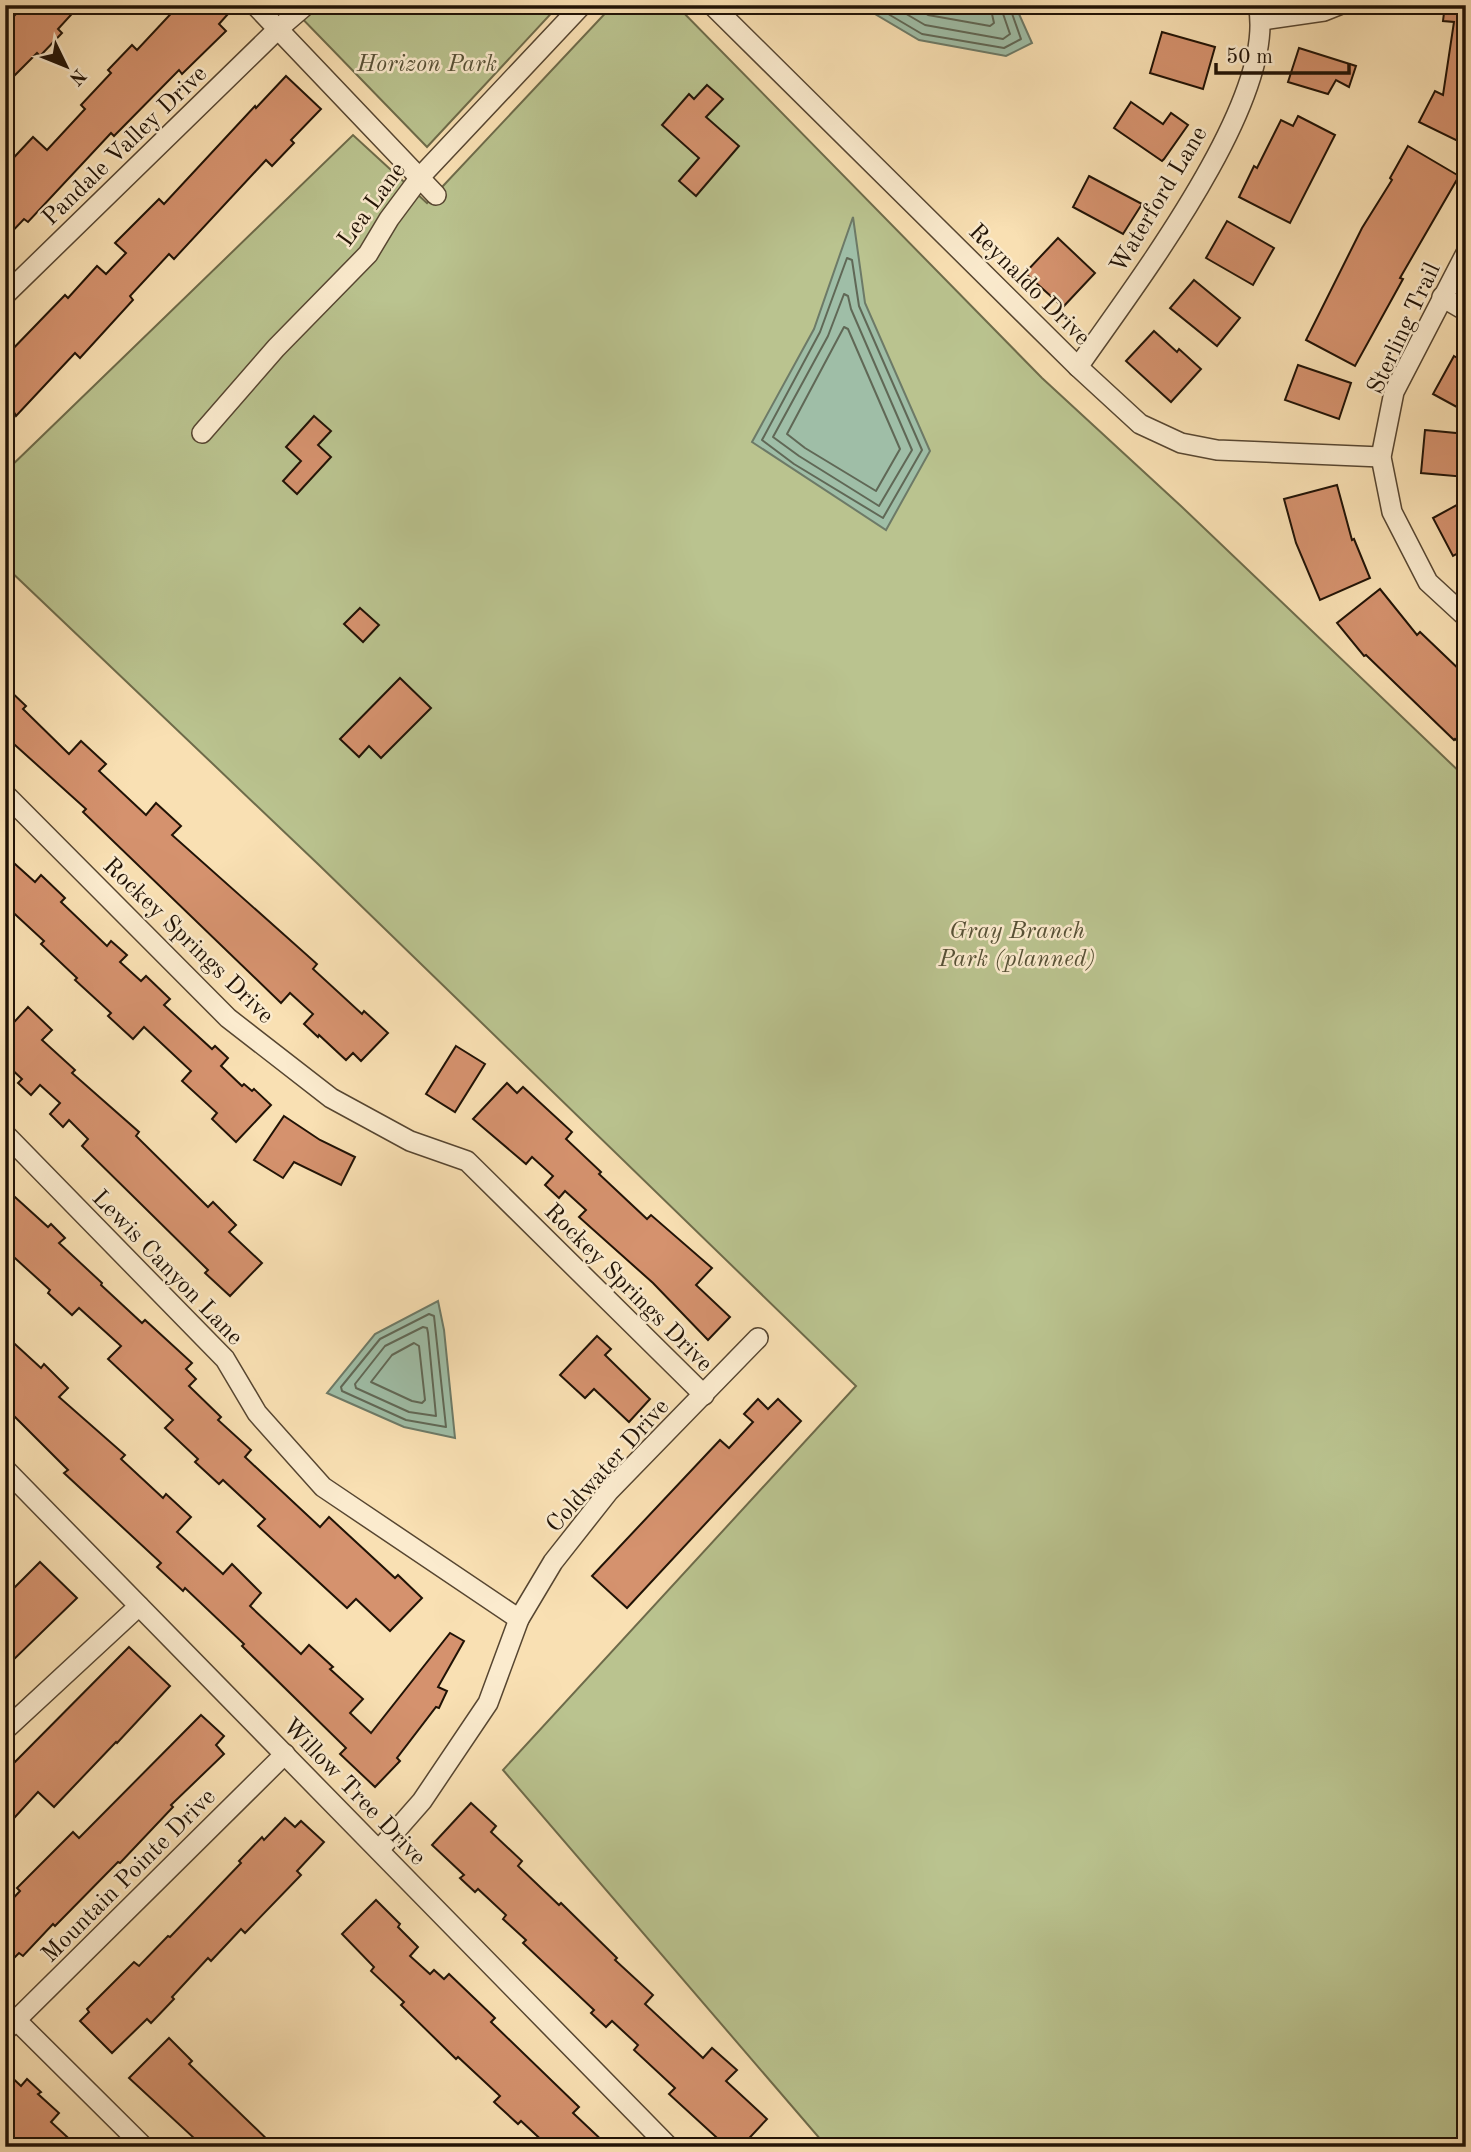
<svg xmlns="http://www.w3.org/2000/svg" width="1471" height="2152" viewBox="0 0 1471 2152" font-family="'Old Standard TT',serif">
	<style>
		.green { fill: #bac38f; stroke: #6e6b4a; stroke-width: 2 }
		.water { fill: #9fbea7; stroke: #6d7a67; stroke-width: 2 }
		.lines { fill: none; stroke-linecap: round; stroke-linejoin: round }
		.shore { stroke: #606856; stroke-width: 2 }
		.building { fill: #d5926e; stroke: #211306; stroke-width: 2 }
		.minor-casing { stroke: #574631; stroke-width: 22 }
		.minor { stroke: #fbebce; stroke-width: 19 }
		.labels { text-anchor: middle; stroke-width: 5; stroke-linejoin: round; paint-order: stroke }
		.park-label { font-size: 24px; font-style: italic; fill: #575136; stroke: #fbebce }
		.street-label { font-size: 24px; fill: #211306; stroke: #fbebce }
	</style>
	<rect width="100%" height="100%" fill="#f9e0b3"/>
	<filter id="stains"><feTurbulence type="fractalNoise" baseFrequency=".00286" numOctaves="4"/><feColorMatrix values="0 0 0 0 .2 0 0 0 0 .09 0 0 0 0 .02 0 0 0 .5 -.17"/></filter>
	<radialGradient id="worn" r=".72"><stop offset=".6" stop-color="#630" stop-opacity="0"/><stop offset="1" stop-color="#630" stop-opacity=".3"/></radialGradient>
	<g class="green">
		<polygon points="289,5 559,5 427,147"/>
		<polygon points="613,5 676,5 1042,378 1182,507 1466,778 1466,2147 827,2147 503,1770 856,1386 319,865 5,566 5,472 353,135 427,203"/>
	</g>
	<g class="water">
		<polygon points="866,5 1015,5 1032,43 1006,56 919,40 865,8"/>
		<polygon points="853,217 865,303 930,451 886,530 752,442 814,329"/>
		<polygon points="438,1301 444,1330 455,1438 404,1427 327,1393 375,1334"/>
	</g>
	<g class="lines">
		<g class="shore">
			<polyline points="873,5 922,34 1004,48 1021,39 1009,5"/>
			<polyline points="891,5 925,25 1003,39 1010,34 1000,5"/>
			<polyline points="911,5 928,15 990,26 994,23 990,5"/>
			<polygon points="847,258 852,260 859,306 922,450 883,518 794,464 762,440 820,332"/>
			<polygon points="844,294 848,296 851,309 912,450 879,506 799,456 773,437 828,336"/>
			<polygon points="844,327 848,329 900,449 876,491 805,448 787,434"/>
			<polygon points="429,1314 434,1316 446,1427 406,1420 342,1391 341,1387 380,1339"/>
			<polygon points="423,1327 427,1328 428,1333 436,1416 409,1412 356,1388 355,1384 385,1346"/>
			<polygon points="414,1343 419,1346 425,1400 422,1403 412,1401 371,1382 392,1355"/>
		</g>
	</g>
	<g class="building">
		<polygon points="24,5 80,5 58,29 62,33 40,56 37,53 5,85 5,26"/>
		<polygon points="179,5 219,5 228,14 219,24 226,31 182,74 179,70 114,136 111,133 28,222 24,219 5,239 5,167 33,137 47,150 85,109 81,105 111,73 108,70 132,45 137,50"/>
		<polygon points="1445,5 1466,5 1466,145 1419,122 1435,91 1443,95 1454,22 1443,21"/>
		<polygon points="1162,32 1215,47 1203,89 1150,73"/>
		<polygon points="1299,48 1356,66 1349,87 1336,80 1328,94 1288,82"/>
		<polygon points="286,76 321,109 291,140 294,143 272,166 266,160 174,259 169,254 130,296 133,300 80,358 75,353 16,416 15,414 5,424 5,357 65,295 68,298 97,266 106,274 126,253 115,243 159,199 164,204 255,106 256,108"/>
		<polygon points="707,85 723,99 706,117 739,146 696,196 679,181 699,158 662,125 689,94 694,99"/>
		<polygon points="1131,102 1163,124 1171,113 1188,125 1164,159 1162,161 1114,128"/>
		<polygon points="1298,116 1335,135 1290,223 1239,197 1254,166 1257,168 1281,120 1293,126"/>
		<polygon points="1408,146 1459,176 1400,278 1403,279 1355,366 1306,340 1362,228 1392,180 1390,178"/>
		<polygon points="1089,176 1142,204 1123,234 1073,207"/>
		<polygon points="1227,221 1274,248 1253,285 1206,258"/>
		<polygon points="1058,238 1095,273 1063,307 1025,273"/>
		<polygon points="1194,280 1240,318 1217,346 1170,308"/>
		<polygon points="1154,331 1177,352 1179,349 1201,369 1171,402 1126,361"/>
		<polygon points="1454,356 1466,363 1466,412 1433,394"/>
		<polygon points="1298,365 1351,383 1339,419 1285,400"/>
		<polygon points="314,416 331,431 318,445 331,457 297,494 283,481 301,461 286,447"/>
		<polygon points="1425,430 1466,434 1466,477 1421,473"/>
		<polygon points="1337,485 1352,540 1354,539 1370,578 1320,600 1296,543 1284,499"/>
		<polygon points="1466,500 1466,549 1453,556 1433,518"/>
		<polygon points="1380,589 1417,635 1420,632 1466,676 1466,749 1455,739 1454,740 1366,655 1364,656 1337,623"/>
		<polygon points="360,608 379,625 363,642 344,624"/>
		<polygon points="400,678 431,708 381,758 369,746 359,757 340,739"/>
		<polygon points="5,686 26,706 23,709 69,754 81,741 106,764 99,771 146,815 156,803 181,826 172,835 317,964 313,969 362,1014 364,1011 388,1033 361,1061 353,1053 346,1060 319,1035 318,1037 304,1024 313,1014 290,993 281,1003 83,812 86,809 5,736"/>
		<polygon points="5,855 35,882 41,875 65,898 61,902 107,946 111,941 127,955 120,962 141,981 146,976 170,999 164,1005 212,1049 215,1046 228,1058 221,1066 242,1086 244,1084 252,1091 254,1089 271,1105 236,1142 212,1119 217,1113 182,1081 191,1071 144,1027 133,1039 108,1016 111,1013 75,980 77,978 41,944 44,941 5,905"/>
		<polygon points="28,1007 52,1030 42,1040 75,1070 72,1073 139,1132 136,1136 208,1207 213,1202 236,1225 229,1232 262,1263 230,1296 205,1273 208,1270 82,1146 88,1139 69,1120 63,1127 50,1114 60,1103 40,1085 31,1095 18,1083 22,1079 5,1063 5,1032"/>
		<polygon points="456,1046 485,1064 455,1112 426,1094"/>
		<polygon points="507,1083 517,1093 523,1087 572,1132 566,1139 601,1172 599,1174 647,1219 651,1215 712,1268 696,1285 730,1317 708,1340 653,1283 579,1217 586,1210 565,1191 559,1198 545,1185 553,1176 532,1157 526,1164 473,1119"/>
		<polygon points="284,1116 320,1140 355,1157 341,1185 294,1162 283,1178 254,1160"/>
		<polygon points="5,1188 48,1227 51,1224 65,1238 59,1243 102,1283 101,1285 142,1323 145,1320 192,1363 186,1369 196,1379 189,1386 221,1417 218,1420 251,1450 245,1457 320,1527 329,1517 395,1578 398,1575 422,1598 390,1631 356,1599 347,1608 258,1526 265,1519 223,1480 219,1484 195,1462 198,1459 165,1428 173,1420 108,1359 121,1346 79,1308 72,1315 48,1293 50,1290 5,1249"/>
		<polygon points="5,1335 41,1368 44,1364 68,1388 59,1397 125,1455 121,1459 163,1498 166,1494 191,1517 177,1532 223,1574 232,1564 261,1593 250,1606 301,1654 309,1645 333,1667 330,1669 363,1699 350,1713 371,1733 450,1633 464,1641 438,1687 447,1691 439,1708 436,1707 397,1758 400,1761 375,1787 340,1754 346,1748 242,1646 244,1644 185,1588 183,1591 157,1567 161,1563 64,1473 68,1470 5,1407"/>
		<polygon points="597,1336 611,1349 605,1355 650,1399 629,1422 594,1389 585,1398 560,1375"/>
		<polygon points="758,1399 768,1409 778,1399 801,1421 627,1608 592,1576 720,1440 729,1448 753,1422 744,1414"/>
		<polygon points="40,1562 77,1598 5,1668 5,1581 13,1589"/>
		<polygon points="129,1647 170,1686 117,1743 116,1742 54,1807 38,1792 5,1828 5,1772"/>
		<polygon points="201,1715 224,1736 216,1745 224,1754 171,1805 173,1807 120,1863 118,1862 55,1926 53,1924 23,1956 19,1953 5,1967 5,1907 20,1891 17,1888 73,1832 79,1838"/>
		<polygon points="471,1803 496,1826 491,1832 522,1861 518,1866 559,1905 561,1903 617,1958 615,1960 653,1995 645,2004 703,2058 712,2048 737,2070 726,2081 767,2119 741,2147 727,2147 669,2094 675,2088 634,2050 638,2045 612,2021 606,2027 591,2013 594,2010 523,1943 526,1940 503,1919 506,1915 478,1889 475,1892 460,1878 464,1875 432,1845"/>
		<polygon points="285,1818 295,1827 301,1821 324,1842 297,1871 301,1875 245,1933 241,1929 211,1961 208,1958 172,1997 174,1999 151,2023 147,2019 112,2053 80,2021 89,2012 87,2009 134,1962 139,1966 168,1936 170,1937 241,1863 239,1861 262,1837 264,1840"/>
		<polygon points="376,1900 400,1924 398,1927 418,1947 410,1956 430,1974 434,1970 444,1979 449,1974 495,2018 491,2022 579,2107 573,2113 609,2147 549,2147 521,2121 518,2124 494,2102 500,2096 458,2057 456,2059 401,2005 404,2002 371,1971 374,1967 342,1934"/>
		<polygon points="169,2038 192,2061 189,2064 275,2147 187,2147 194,2138 129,2078"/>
		<polygon points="5,2071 21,2086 27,2079 41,2092 38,2094 59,2113 51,2122 78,2147 23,2147 5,2130"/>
	</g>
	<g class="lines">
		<defs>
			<g id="minor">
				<polyline points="255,5 436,195"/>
				<polyline points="712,5 1078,367 1140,424 1181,443 1217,450 1381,457"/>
				<polyline points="1262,20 1324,11 1339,5"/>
				<polyline points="1466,253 1394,392 1381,457 1392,512 1428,582 1466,617"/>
				<polyline points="5,295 278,29 306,5"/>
				<polyline points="1442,297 1466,311"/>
				<path d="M1078,367C1132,289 1279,99 1258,5"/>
				<polyline points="202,433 276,348 368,254 389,219 421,176 582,5"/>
				<polyline points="5,794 228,1018 331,1098 410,1141 467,1161 704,1395"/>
				<polyline points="5,1134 225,1359 257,1413 323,1487 519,1619"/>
				<polyline points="5,1469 669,2147"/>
				<polyline points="5,1730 139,1606"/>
				<polyline points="379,1850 422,1801 488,1703 519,1619 553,1562 609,1491 758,1338"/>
				<polyline points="16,2020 144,2147"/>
				<polyline points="5,2031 285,1754"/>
			</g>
		</defs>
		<use href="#minor" class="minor-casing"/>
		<use href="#minor" class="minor"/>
	</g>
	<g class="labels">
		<g class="park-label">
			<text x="427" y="71">Horizon Park</text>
			<text x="1017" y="938">Gray Branch<tspan x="1017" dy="28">Park (planned)</tspan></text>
		</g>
		<g class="street-label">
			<text transform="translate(124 145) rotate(-44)" y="8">Pandale Valley Drive</text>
			<text transform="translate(1158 199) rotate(-59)" y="8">Waterford Lane</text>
			<text transform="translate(371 204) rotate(-54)" y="8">Lea Lane</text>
			<text transform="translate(1030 284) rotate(45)" y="8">Reynaldo Drive</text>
			<text transform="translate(1403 328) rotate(-65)" y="8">Sterling Trail</text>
			<text transform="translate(189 940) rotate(44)" y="8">Rockey Springs Drive</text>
			<text transform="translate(168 1267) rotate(46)" y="8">Lewis Canyon Lane</text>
			<text transform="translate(629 1287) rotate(45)" y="8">Rockey Springs Drive</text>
			<text transform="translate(607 1465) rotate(-48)" y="8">Coldwater Drive</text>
			<text transform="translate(355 1791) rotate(46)" y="8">Willow Tree Drive</text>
			<text transform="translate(128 1875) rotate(-45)" y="8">Mountain Pointe Drive</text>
		</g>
	</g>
	<rect width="1471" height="2152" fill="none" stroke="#f9e0b3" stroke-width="28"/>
	<rect x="7" y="7" width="1457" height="2138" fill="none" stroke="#211306" stroke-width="3.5"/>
	<rect x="14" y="14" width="1443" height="2124" fill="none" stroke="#211306" stroke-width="2"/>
	<g transform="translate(66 66) rotate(133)" stroke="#fbebce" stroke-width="5" paint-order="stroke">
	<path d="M0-5L12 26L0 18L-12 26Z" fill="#211306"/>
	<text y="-10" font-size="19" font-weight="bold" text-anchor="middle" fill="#211306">N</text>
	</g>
	<path d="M1216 63v10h133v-10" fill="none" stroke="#211306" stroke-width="3.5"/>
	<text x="1226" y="63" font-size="21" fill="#211306" stroke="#fbebce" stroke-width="5" paint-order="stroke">50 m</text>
	<rect width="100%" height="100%" filter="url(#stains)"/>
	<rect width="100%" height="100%" fill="url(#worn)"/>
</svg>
